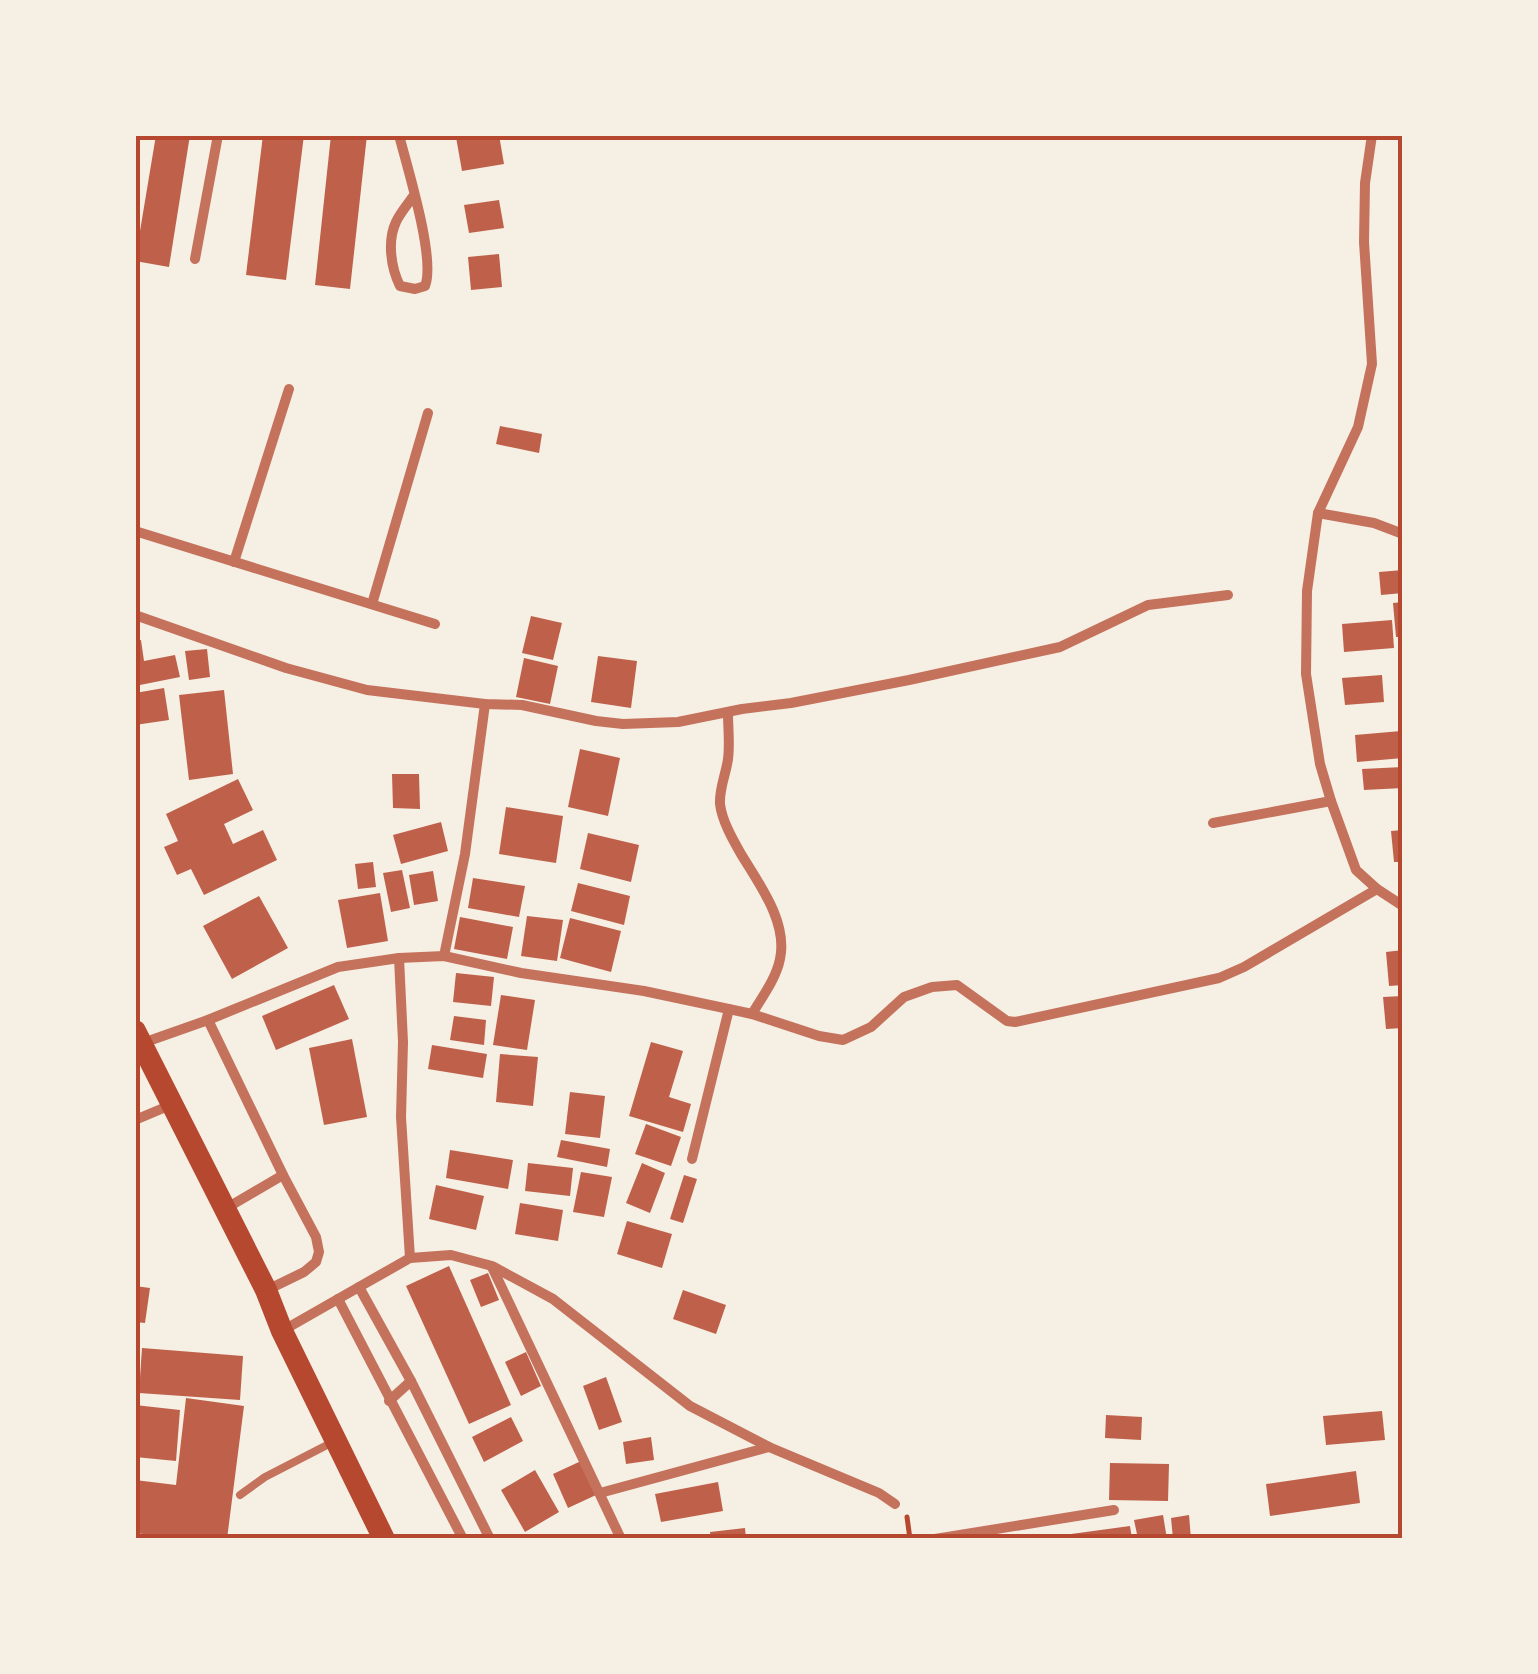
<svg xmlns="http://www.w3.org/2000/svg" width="1538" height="1674" viewBox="0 0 1538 1674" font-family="'Golos Text',sans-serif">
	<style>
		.building { fill: #bf614a }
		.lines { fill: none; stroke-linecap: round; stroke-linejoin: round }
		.path { stroke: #b5482f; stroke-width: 5 }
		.service { stroke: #c5725c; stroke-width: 8 }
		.minor { stroke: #c5725c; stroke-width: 10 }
		.primary { stroke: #b5482f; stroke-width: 22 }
		.neatline { fill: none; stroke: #b5482f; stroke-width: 4 }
	</style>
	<rect width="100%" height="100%" fill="#f6efe4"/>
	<g class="building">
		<polygon points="156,135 190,135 169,267 135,261"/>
		<polygon points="263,135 304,135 286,280 246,275"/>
		<polygon points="331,135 367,135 350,289 315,285"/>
		<polygon points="464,135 499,135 504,164 462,171 456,137"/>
		<polygon points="499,200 504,228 469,233 464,205"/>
		<polygon points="499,254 502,287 471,290 468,257"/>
		<polygon points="500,426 542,434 539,453 496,444"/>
		<polygon points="1403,570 1403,593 1381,595 1379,572"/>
		<polygon points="1403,602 1403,637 1396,637 1393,603"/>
		<polygon points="531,616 562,623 553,660 522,653"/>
		<polygon points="1392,620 1394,648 1344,652 1342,624"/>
		<polygon points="141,640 144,661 175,655 180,677 135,686 135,641"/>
		<polygon points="207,649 210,677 189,680 185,651"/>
		<polygon points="598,656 637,661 631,708 591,702"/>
		<polygon points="524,658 558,666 550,704 516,697"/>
		<polygon points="1382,675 1384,702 1345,705 1342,678"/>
		<polygon points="164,688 169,720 135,725 135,693"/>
		<polygon points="224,690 233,774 189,780 179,695"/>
		<polygon points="1401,731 1403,758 1357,762 1355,735"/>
		<polygon points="580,749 620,758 608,816 568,807"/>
		<polygon points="1403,767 1403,788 1364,790 1362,769"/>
		<polygon points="392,774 419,774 420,809 393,808"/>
		<polygon points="238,779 253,810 224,824 233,844 263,830 277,860 204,895 191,869 177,875 164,847 178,841 166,814"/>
		<polygon points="506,807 563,816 556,863 499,854"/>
		<polygon points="441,822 448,851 401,864 393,835"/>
		<polygon points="1403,830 1403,862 1394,862 1391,831"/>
		<polygon points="588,833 639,845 631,882 580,869"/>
		<polygon points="373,862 376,887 358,889 355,864"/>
		<polygon points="402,870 410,908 391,912 383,873"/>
		<polygon points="433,871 438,901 414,905 409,875"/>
		<polygon points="473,878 525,886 519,917 468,908"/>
		<polygon points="578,883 630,896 624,925 571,911"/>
		<polygon points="380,893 388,941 347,948 338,900"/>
		<polygon points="259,896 288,948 232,979 203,926"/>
		<polygon points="527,916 563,920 557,961 521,956"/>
		<polygon points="460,917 513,927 507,959 454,949"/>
		<polygon points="570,918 621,931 611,972 560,958"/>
		<polygon points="1403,950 1403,985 1389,986 1386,952"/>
		<polygon points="456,973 494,977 491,1006 453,1002"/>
		<polygon points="334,985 349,1019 276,1050 262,1016"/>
		<polygon points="501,995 535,1000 527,1050 493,1045"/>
		<polygon points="1403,996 1403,1028 1386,1029 1383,997"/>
		<polygon points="454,1016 486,1020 484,1045 450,1040"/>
		<polygon points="352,1039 367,1117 324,1125 309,1048"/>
		<polygon points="651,1042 683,1051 669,1097 691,1104 683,1132 629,1116"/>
		<polygon points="432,1045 487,1054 483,1078 428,1069"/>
		<polygon points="500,1054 538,1057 533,1106 496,1102"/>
		<polygon points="570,1092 605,1096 600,1138 565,1134"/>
		<polygon points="646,1124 681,1137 671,1166 635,1154"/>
		<polygon points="561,1140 610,1149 607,1167 557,1157"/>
		<polygon points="450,1150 513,1160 508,1189 446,1178"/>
		<polygon points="528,1163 573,1168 570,1196 525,1191"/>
		<polygon points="642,1163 665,1173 650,1213 626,1203"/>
		<polygon points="581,1172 612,1177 604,1217 573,1212"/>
		<polygon points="684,1175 697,1179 683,1223 670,1219"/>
		<polygon points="436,1185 484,1196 476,1230 429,1219"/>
		<polygon points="520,1203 563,1210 558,1241 515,1234"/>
		<polygon points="627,1221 672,1234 662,1268 617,1254"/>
		<polygon points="449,1266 511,1405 469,1424 406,1286"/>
		<polygon points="488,1273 499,1300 481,1307 470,1280"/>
		<polygon points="135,1286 150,1288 145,1323 135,1322"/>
		<polygon points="683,1290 726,1305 716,1334 673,1319"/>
		<polygon points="142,1348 243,1356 240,1400 139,1393"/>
		<polygon points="526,1352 541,1386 521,1396 505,1362"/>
		<polygon points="606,1377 622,1422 599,1430 583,1386"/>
		<polygon points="186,1398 244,1406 227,1539 175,1538 135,1533 135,1480 176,1485"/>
		<polygon points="135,1405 180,1410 176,1461 135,1457"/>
		<polygon points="1382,1411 1385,1440 1326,1445 1323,1416"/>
		<polygon points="1106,1415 1142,1417 1141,1440 1105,1438"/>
		<polygon points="511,1417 523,1441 484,1462 472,1437"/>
		<polygon points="651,1437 654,1460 626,1464 623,1442"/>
		<polygon points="581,1461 596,1495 568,1508 553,1474"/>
		<polygon points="1110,1463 1169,1464 1168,1501 1109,1500"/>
		<polygon points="535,1470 559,1512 525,1532 501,1490"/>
		<polygon points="1356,1471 1360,1503 1270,1516 1266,1484"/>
		<polygon points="718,1482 723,1511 661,1522 655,1494"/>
		<polygon points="1163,1515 1167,1539 1138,1539 1134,1520"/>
		<polygon points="1189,1515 1191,1539 1173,1539 1171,1518"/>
		<polygon points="1130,1526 1132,1539 1072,1539 1071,1534"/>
		<polygon points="745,1528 746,1539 711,1539 710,1532"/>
	</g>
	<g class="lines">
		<polyline class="path" points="907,1517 910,1539"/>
		<polyline class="service" points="240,1495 265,1477 331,1443"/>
		<g class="minor">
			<path d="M399,135C407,167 436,259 425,286L415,289L400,286C391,268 387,241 396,222C400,213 409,203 414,195"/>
			<polyline points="1372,135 1365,183 1364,242 1372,364 1358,427 1318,513 1307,591 1306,674 1320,764 1331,801 1356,870 1377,889 1403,906"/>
			<polyline points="195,259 218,135"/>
			<polyline points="1318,513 1374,523 1403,534"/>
			<polyline points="135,531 435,624"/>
			<polyline points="234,562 289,389"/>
			<polyline points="372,604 428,413"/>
			<polyline points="135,615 286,668 367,690 485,704 522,705 596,721 623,724 678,722 742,709 791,703 909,680 1060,647 1148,605 1228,595"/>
			<path d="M728,713C728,728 730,744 728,759C726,774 719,789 720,804C722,821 733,840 741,854C759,884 788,922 780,959C776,979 762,997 752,1014"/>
			<polyline points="1213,823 1331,801"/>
			<polyline points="444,956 465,854 485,704"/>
			<polyline points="399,958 403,1042 401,1117 410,1258"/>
			<polyline points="140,1044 208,1020"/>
			<polyline points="135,1120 173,1104"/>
			<polyline points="692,1159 729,1009"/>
			<polyline points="225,1209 283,1175"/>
			<polyline points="492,1267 621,1539"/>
			<polyline points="359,1287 410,1258 451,1255 492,1266 553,1299 690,1406 769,1447 879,1493 895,1504"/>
			<polyline points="267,1290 304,1272 316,1262 319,1252 316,1237 283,1175 208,1020 338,967 399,958 444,956 521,973 644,991 752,1014 819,1036 843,1040 871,1027 904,997 932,987 957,985 1007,1021 1015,1022 1219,978 1244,967 1377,889"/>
			<polyline points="338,1299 463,1539"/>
			<polyline points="282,1331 359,1287 411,1381 490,1539"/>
			<polyline points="389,1401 411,1381"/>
			<polyline points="600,1493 769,1447"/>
			<polyline points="935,1539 1114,1510"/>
		</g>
		<polyline class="primary" points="135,1031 266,1290 282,1331 384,1539"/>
	</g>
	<rect width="1538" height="1674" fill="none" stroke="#f6efe4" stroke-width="275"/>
	<rect x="138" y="138" width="1262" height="1398" class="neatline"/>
</svg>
